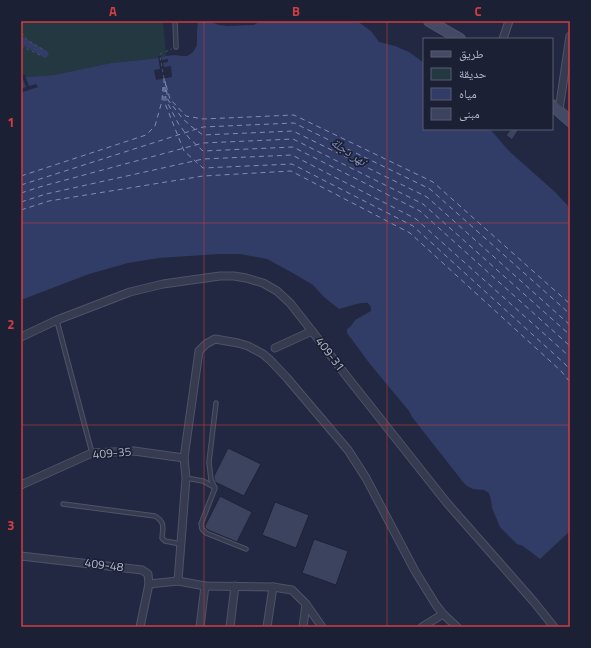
<svg xmlns="http://www.w3.org/2000/svg" width="591" height="648" viewBox="0 0 591 648" font-family="'Titillium Web','Noto Naskh Arabic',sans-serif">
	<style>
		.green { fill: #243842 }
		.water { fill: #323d67 }
		.pier { fill: #222841 }
		.lines { fill: none; stroke-linecap: round; stroke-linejoin: round }
		.canal { stroke: #323d67; stroke-width: 7 }
		.ferry { stroke: #7f8bb9; stroke-width: 1; stroke-dasharray: 5 4; stroke-linecap: butt }
		.building { fill: #3c435f; stroke: #1d2237 }
		.lane-casing { stroke: #4e5368; stroke-width: 5.5 }
		.street-casing { stroke: #4e5368; stroke-width: 9 }
		.secondary-casing { stroke: #4e5368; stroke-width: 12 }
		.path { stroke: #42555f; stroke-width: 1; stroke-dasharray: 3 3; stroke-linecap: butt }
		.lane { stroke: #363b50; stroke-width: 3.5 }
		.street { stroke: #363b50; stroke-width: 7 }
		.secondary { stroke: #444964; stroke-width: 10 }
		.grid { fill: none; stroke: #d13d40; stroke-width: 1; stroke-opacity: 0.55 }
		.labels { text-anchor: middle; stroke-width: 3.5; stroke-linejoin: round; paint-order: stroke }
		.street-label { font-size: 12px; fill: #b3b7cb; stroke: #1b2035 }
		.water-label { font-size: 13px; font-style: italic; fill: #7f8bb9; stroke: #1b2035 }
		.neatline { fill: none; stroke: #d13d40; stroke-width: 1.5 }
		.grid-label { font-size: 13px; text-anchor: middle; font-weight: bold; fill: #d13d40 }
	</style>
	<rect width="100%" height="100%" fill="#222841"/>
	<polygon class="green" points="21,21 163,21 166,56 151,59 111,63 54,75 26,77 21,76"/>
	<path class="water" d="M198,21H209L219,25L227,26L254,25L260,21H357L371,31L379,42L395,46L409,52L424,63V129H490L501,142L510,152L555,192L570,208V531L540,559L523,546L517,544L500,527L492,508L491,500L489,493L484,490L473,489L467,486L463,482L412,417L409,411L370,364L347,333V329L351,326L355,320L371,311V307L368,303C359,302 348,307 339,309L324,297L313,285L291,272L267,259L240,254H218L159,258L128,263L89,274L21,300V76L26,77L54,75L111,63L151,59L166,56L175,55L182,56H187L193,52L197,45V30Z"/>
	<g class="pier">
		<polygon points="158,56 161,56 162,60 168,59 168,62 163,63 164,67 171,66 172,77 156,80 154,70 160,69"/>
		<polygon points="21,74 25,75 29,86 36,84 38,87 23,92 21,89 26,87"/>
	</g>
	<g class="lines">
		<polyline class="canal" points="21,40 45,54"/>
		<g class="ferry">
			<polyline points="164,78 164,101 184,151 203,168 292,164 413,226 565,364 570,370"/>
			<polyline points="165,81 168,100 183,119 192,127 203,135 293,131 427,197 570,325"/>
			<polyline points="166,85 170,99 186,116 203,119 294,115 433,182 570,304"/>
			<polyline points="165,87 166,100 178,123 189,138 203,151 293,147 420,211 570,346"/>
			<polyline points="21,176 146,135 155,126 162,101 163,87"/>
			<polyline points="21,185 203,127 294,123 430,189 570,314"/>
			<polyline points="21,193 43,186 203,143 293,139 423,204 570,335"/>
			<polyline points="21,202 46,194 203,159 292,155 416,219 570,357"/>
			<polyline points="21,210 49,201 203,176 291,171 410,233 561,371 570,382"/>
		</g>
	</g>
	<g class="building">
		<polygon points="511,129 519,129 512,140 506,135"/>
		<polygon points="228,448 261,464 244,496 215,482 214,479 214,476"/>
		<polygon points="220,496 252,512 237,542 208,530 205,527 205,526"/>
		<polygon points="275,502 309,515 296,548 262,535"/>
		<polygon points="314,539 348,551 336,585 302,573"/>
	</g>
	<g class="lines">
		<defs>
			<g id="lane">
				<polyline points="175,21 176,47"/>
				<polyline points="57,321 92,453"/>
				<polyline points="216,403 209,462 211,480 215,488 201,524 202,529 206,533 246,549"/>
				<polyline points="186,478 203,481 214,487"/>
				<path d="M63,504L155,516C165,522 163,527 162,538L165,541L181,544"/>
			</g>
			<g id="street">
				<polyline points="503,39 509,21"/>
				<polyline points="559,110 570,36"/>
				<polyline points="21,337 57,320 130,292 163,284 220,276 234,276 246,278 263,283 277,291 290,303 312,331 348,378 447,503 534,602 554,627"/>
				<polyline points="275,348 312,331"/>
				<polyline points="21,485 92,453 134,451 184,458"/>
				<polyline points="21,556 142,570 148,574 149,584 178,581 205,586 273,587 292,590 306,604 322,627"/>
				<polyline points="178,581 186,478 184,458 199,351 206,344 215,339 238,343 248,346 263,354 270,360 287,378 348,450 366,478 415,571 436,605 443,614 457,627"/>
				<polyline points="140,627 149,584"/>
				<polyline points="200,627 205,586"/>
				<polyline points="230,627 235,586"/>
				<polyline points="267,627 273,587"/>
				<polyline points="303,627 306,604"/>
				<polyline points="422,627 443,614"/>
			</g>
			<g id="secondary">
				<polyline points="429,21 460,39"/>
				<polyline points="552,105 570,121"/>
			</g>
		</defs>
		<use href="#lane" class="lane-casing"/>
		<use href="#street" class="street-casing"/>
		<use href="#secondary" class="secondary-casing"/>
		<g class="path">
			<polyline points="21,34 23,34 27,40 44,50"/>
			<polyline points="21,46 42,56"/>
			<polyline points="164,78 160,56 160,54 172,49"/>
		</g>
		<use href="#lane" class="lane"/>
		<use href="#street" class="street"/>
		<use href="#secondary" class="secondary"/>
	</g>
	<path class="grid" d="M204,21V627M387,21V627M21,223H570M21,425H570"/>
	<g class="labels">
		<g class="street-label">
			<text transform="translate(330 354) rotate(53)" y="4">409-31</text>
			<text transform="translate(112 453) rotate(-5)" y="4">409-35</text>
			<text transform="translate(104 565) rotate(7)" y="4">409-48</text>
		</g>
		<g class="water-label">
			<text transform="translate(349 151) rotate(34)" y="5">نهر دجلة</text>
		</g>
	</g>
	<rect width="591" height="648" fill="none" stroke="#1b2035" stroke-width="44"/>
	<rect x="423" y="38" width="130" height="92" fill="#1b2035" stroke="#585c71"/>
	<rect x="431" y="51" width="20" height="6" fill="#444964" stroke="#585c71"/>
	<text x="459" y="58" font-size="12" fill="#b3b7cb">طريق</text>
	<rect x="431" y="68" width="20" height="12" fill="#243842" stroke="#585c71"/>
	<text x="459" y="78" font-size="12" fill="#b3b7cb">حديقة</text>
	<rect x="431" y="88" width="20" height="12" fill="#323d67" stroke="#585c71"/>
	<text x="459" y="98" font-size="12" fill="#b3b7cb">مياه</text>
	<rect x="431" y="108" width="20" height="12" fill="#3c435f" stroke="#585c71"/>
	<text x="459" y="118" font-size="12" fill="#b3b7cb">مبنى</text>
	<rect x="22" y="22" width="547" height="604" class="neatline"/>
	<g class="grid-label">
		<text x="113" y="16">A</text>
		<text x="296" y="16">B</text>
		<text x="478" y="16">C</text>
		<text x="11" y="127">1</text>
		<text x="11" y="329">2</text>
		<text x="11" y="530">3</text>
	</g>
</svg>
